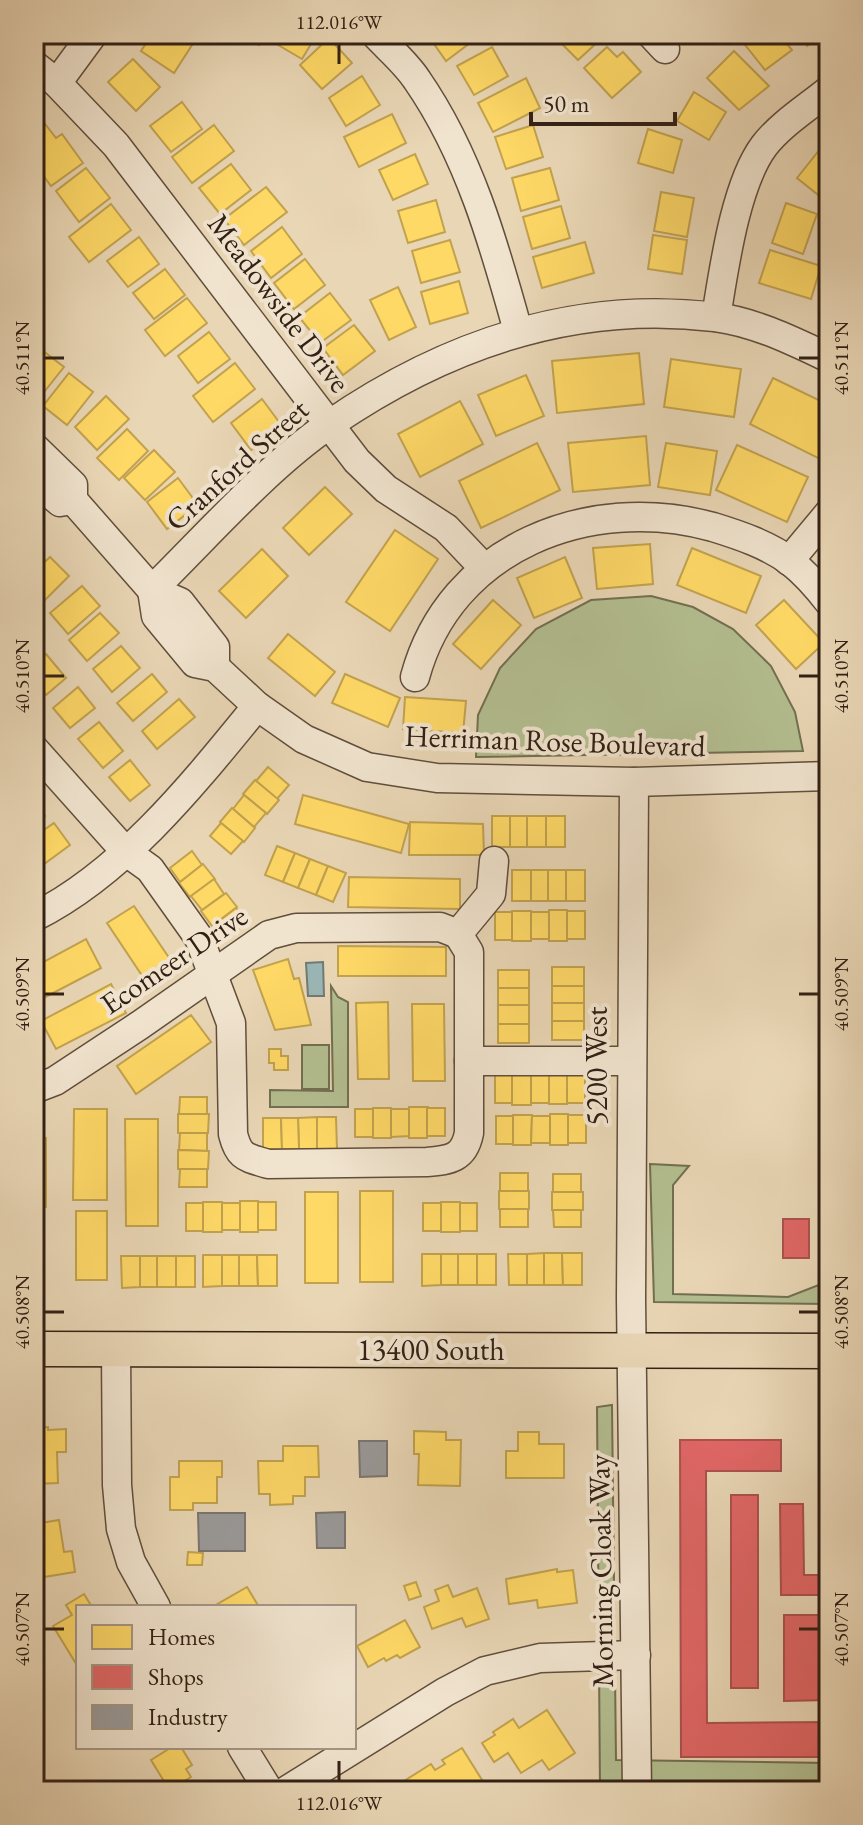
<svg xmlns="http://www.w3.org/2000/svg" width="863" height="1825" viewBox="0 0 863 1825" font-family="'EB Garamond',serif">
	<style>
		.green { fill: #b3be90; stroke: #726f52; stroke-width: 2 }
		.water { fill: #9ab7b6; stroke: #707b76; stroke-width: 2 }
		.homes { fill: #ffd966; stroke: #c2a24e; stroke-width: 2 }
		.shops { fill: #e06666; stroke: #ac514e; stroke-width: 2 }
		.industry { fill: #999; stroke: #7a7571; stroke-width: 2 }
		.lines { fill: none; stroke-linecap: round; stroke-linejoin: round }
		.minor-casing { stroke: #604e3d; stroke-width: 31 }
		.major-casing { stroke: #322015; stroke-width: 37 }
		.minor { stroke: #f1e4cf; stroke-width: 28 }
		.major { stroke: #e9d6b5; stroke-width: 34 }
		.ticks { fill: none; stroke: #322015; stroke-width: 3 }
		.labels { text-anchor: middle; stroke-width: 8; stroke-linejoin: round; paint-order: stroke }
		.street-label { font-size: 30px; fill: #322015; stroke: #f1e4cf }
		.neatline { fill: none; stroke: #322015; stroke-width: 3 }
		.ticks-label { font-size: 20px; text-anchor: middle; fill: #322015 }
	</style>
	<rect width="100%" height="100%" fill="#e9d6b5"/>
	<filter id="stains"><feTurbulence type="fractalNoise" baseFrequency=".0025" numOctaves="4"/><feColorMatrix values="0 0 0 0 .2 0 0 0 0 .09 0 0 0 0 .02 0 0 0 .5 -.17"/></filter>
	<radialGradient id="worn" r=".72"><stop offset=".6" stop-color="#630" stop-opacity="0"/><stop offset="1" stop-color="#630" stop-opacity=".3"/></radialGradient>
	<g class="green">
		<polygon points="651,596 693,607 733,629 771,666 795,712 803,751 476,757 478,715 500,668 536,629 591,600"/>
		<polygon points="331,986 338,997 348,1002 348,1107 270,1107 270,1090 333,1091"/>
		<rect x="302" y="1045" width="27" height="44"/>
		<polygon points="650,1164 689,1166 673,1185 673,1294 788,1297 829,1281 829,1304 654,1302"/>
		<polygon points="612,1405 616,1760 829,1763 829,1791 600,1791 597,1407"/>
	</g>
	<polygon class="water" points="323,962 324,996 308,996 306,963"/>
	<g class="homes">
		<polygon points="152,34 175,34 192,45 174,73 141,51"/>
		<polygon points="237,34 265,34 259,45"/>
		<polygon points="278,34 317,34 302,59 273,42"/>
		<polygon points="427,34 482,34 446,61"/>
		<polygon points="567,34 601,34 603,37 578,60 559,41"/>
		<polygon points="751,34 779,34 792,50 765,70 742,41"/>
		<polygon points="797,34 823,34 807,46"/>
		<polygon points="329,38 352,63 322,89 300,65"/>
		<polygon points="492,47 508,76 474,95 457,66"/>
		<polygon points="607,47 617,57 623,52 641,72 612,98 584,68"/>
		<polygon points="734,51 769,86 739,110 707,78"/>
		<polygon points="133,59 160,87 136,111 108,82"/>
		<polygon points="362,76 380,105 346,126 329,98"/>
		<polygon points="526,78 540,108 493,132 478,103"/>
		<polygon points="694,92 726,112 709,140 677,121"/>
		<polygon points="182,102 202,129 171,152 150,126"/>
		<polygon points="392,114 406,143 359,167 344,137"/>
		<polygon points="42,120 56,138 62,134 83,163 51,186 34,163 34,159 41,155 34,146 34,126"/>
		<polygon points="214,125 234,151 192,183 172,157"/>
		<polygon points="533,125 543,157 506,169 495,137"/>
		<polygon points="648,129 682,140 673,173 638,163"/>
		<polygon points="821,148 829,154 829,190 822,198 797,178"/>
		<polygon points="415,154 428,184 393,200 379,170"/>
		<polygon points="231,164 251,190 220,214 199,188"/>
		<polygon points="86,168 110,198 79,222 56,191"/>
		<polygon points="550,168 559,200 521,211 512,178"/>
		<polygon points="266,187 287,212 244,245 224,219"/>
		<polygon points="661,192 694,198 687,237 654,231"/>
		<polygon points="436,200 445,232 408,243 398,211"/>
		<polygon points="786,203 817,214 803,254 772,243"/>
		<polygon points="111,204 131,230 89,262 69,237"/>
		<polygon points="561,206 570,238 532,249 523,217"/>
		<polygon points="282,227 302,254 271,278 251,251"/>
		<polygon points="653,235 687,240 682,274 648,269"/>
		<polygon points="139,237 159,264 128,287 107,261"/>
		<polygon points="450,240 460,272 421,283 412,251"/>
		<polygon points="585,242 594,273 542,288 533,257"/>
		<polygon points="770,250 821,266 811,299 759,283"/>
		<polygon points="305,259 325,285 294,309 274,283"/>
		<polygon points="165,269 185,295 154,319 133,293"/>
		<polygon points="459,281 468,313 430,324 421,292"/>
		<polygon points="398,287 416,327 389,340 370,300"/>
		<polygon points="330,293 351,320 320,343 299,317"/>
		<polygon points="187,298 207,323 165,356 145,330"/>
		<polygon points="354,325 375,351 343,375 323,348"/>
		<polygon points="209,332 230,359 198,383 178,356"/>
		<polygon points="38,347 64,367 36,402 34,400 34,353"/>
		<polygon points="639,353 644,404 557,413 552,361"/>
		<polygon points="671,359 741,369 734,417 664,407"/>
		<polygon points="235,363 255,389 213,422 193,396"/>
		<polygon points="69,373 93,392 67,425 43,406"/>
		<polygon points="526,375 544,416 496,436 478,395"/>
		<polygon points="773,378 829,405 828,463 750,424"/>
		<polygon points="106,396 129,419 97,450 75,427"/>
		<polygon points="262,399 282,426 251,450 231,423"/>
		<polygon points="460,401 483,444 420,477 398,434"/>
		<polygon points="127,429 148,451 119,480 97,458"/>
		<polygon points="646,436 650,485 573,492 568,443"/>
		<polygon points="537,443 560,490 481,528 459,481"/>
		<polygon points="666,443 717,451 710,495 658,487"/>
		<polygon points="737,445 808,477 787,522 716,490"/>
		<polygon points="154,450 175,472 145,500 124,478"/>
		<polygon points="178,478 198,505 167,529 147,502"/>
		<polygon points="325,487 352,514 309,555 283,528"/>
		<polygon points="395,530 438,559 390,631 346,602"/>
		<polygon points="650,544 653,584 597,589 593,548"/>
		<polygon points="692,548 761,576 746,613 677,585"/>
		<polygon points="262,549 288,576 246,618 219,591"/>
		<polygon points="50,557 69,576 39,606 34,600 34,572"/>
		<polygon points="565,557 582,598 534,618 517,578"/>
		<polygon points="82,586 100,606 68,634 50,613"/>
		<polygon points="493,600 521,625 481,669 453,644"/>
		<polygon points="784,600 824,643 796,669 756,625"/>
		<polygon points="100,613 119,633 87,661 69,640"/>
		<polygon points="288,634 335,672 315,696 268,658"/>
		<polygon points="121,646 140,668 112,692 93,669"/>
		<polygon points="46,654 66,678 46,695 34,681 34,663"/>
		<polygon points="152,674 167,692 133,721 117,703"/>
		<polygon points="345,674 400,698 388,727 332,703"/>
		<polygon points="78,687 95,708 70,728 53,708"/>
		<polygon points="405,697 466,701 463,733 403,729"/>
		<polygon points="179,699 195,717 157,749 142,731"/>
		<polygon points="829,700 829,741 823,741 820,701"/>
		<polygon points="99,722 123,751 103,768 78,739"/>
		<polygon points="130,760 150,785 130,801 109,777"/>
		<polygon points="268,767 289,785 277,799 256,781"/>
		<polygon points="255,780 279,800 267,814 243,794"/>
		<polygon points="244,795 266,813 254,827 233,809"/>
		<polygon points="303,795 409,824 401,853 295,824"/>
		<polygon points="34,801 45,816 34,824"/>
		<polygon points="232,808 255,828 244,842 220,822"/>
		<rect x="492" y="816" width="18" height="31"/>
		<rect x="510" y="816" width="17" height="31"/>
		<rect x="527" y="816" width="19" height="31"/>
		<rect x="546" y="816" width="19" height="31"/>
		<polygon points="410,822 483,824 484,855 409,855"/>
		<polygon points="54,823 70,845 40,867 34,859 34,837"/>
		<polygon points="221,823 243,841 231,854 210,836"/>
		<polygon points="277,846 295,853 283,882 265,875"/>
		<polygon points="192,851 202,865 180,882 170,868"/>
		<polygon points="295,853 310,859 298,888 283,882"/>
		<polygon points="310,859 328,866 316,895 298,888"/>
		<polygon points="203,864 215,879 190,897 179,883"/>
		<polygon points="328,866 346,873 333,902 316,895"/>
		<rect x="512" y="870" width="19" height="31"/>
		<rect x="531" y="870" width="17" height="31"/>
		<rect x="548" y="870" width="18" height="31"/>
		<rect x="566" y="870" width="19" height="31"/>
		<polygon points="349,877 460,879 460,909 348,907"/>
		<polygon points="214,879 224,894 202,910 191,896"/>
		<polygon points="226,893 237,907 212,926 201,911"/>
		<polygon points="134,906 178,971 151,989 107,923"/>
		<polygon points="236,908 247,922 225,939 214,925"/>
		<rect x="549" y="910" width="18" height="31"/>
		<rect x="512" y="911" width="19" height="30"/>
		<rect x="567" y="911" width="18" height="28"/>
		<rect x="495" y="912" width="17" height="28"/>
		<rect x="531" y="912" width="18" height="27"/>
		<polygon points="86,939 101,968 34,1003 34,967"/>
		<polygon points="338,946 446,947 446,976 338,976"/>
		<polygon points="288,959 294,979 299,978 311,1025 275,1030 253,970"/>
		<rect x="552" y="967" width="32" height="19"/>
		<rect x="498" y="970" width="31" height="18"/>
		<polygon points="111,984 126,1013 56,1049 41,1021"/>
		<rect x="552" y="986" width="32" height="17"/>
		<rect x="498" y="988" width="31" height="17"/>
		<polygon points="388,1002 389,1079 358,1079 356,1003"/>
		<rect x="552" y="1003" width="32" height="18"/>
		<polygon points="412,1004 444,1004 445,1081 413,1081"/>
		<rect x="498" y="1005" width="31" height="19"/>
		<polygon points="191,1015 211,1042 136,1094 117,1066"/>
		<rect x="552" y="1021" width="32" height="19"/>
		<rect x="498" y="1024" width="31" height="19"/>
		<polygon points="34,1041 41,1059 34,1061"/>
		<polygon points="269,1049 281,1049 281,1056 288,1056 288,1070 274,1070 274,1063 269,1063"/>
		<rect x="512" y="1074" width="19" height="31"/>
		<rect x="549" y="1074" width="18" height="30"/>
		<rect x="495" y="1075" width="17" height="28"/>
		<rect x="531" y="1075" width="18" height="28"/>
		<rect x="567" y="1075" width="18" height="28"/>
		<polygon points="180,1097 207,1097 207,1114 179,1114"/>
		<polygon points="409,1107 428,1107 427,1138 409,1138"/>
		<rect x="373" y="1108" width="18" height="30"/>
		<rect x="427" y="1108" width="18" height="28"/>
		<polygon points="74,1109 107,1109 107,1200 73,1200"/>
		<rect x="355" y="1109" width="18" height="28"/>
		<polygon points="391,1109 409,1109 409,1136 391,1137"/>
		<polygon points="178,1114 209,1114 208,1133 178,1133"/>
		<rect x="550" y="1114" width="18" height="31"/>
		<polygon points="513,1115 532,1115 531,1145 513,1145"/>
		<rect x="568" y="1115" width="18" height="28"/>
		<rect x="496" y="1116" width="17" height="28"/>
		<polygon points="532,1116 550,1116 550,1143 531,1143"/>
		<polygon points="317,1117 336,1117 337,1149 317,1149"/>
		<polygon points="317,1117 317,1149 299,1149 298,1118"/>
		<polygon points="263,1118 281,1118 282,1149 263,1149"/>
		<polygon points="281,1118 298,1118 299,1149 282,1149"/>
		<polygon points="125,1119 158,1119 158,1226 126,1226"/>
		<polygon points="180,1133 207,1133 207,1151 179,1150"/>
		<rect x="34" y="1138" width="12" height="69"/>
		<polygon points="178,1150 209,1151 208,1169 178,1169"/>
		<polygon points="180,1169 207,1169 207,1187 179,1187"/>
		<rect x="500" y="1173" width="28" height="18"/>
		<rect x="553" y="1174" width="28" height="18"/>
		<rect x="360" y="1191" width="33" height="91"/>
		<rect x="499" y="1191" width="30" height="18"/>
		<rect x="305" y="1192" width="33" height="91"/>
		<rect x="552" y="1192" width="31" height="18"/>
		<rect x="240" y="1201" width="18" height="31"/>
		<rect x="203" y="1202" width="19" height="30"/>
		<rect x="258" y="1202" width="18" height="28"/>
		<rect x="441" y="1202" width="19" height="30"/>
		<rect x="186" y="1203" width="17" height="28"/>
		<rect x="222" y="1203" width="18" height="27"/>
		<rect x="423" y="1203" width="18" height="28"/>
		<rect x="460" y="1203" width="17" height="28"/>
		<rect x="500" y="1209" width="28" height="18"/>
		<polygon points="553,1210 581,1210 581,1227 554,1227"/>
		<rect x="76" y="1211" width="31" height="69"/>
		<rect x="34" y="1224" width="9" height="32"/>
		<polygon points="544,1253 562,1253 563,1285 544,1285"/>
		<polygon points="544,1253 544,1285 527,1285 527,1254"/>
		<polygon points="562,1253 582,1253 582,1285 563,1285"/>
		<polygon points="422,1254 441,1254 441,1285 422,1286"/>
		<rect x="441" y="1254" width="17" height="31"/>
		<rect x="458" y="1254" width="19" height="31"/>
		<rect x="477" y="1254" width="19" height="31"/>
		<polygon points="508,1254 527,1254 527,1285 509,1285"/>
		<polygon points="203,1255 222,1255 222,1286 203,1287"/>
		<rect x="222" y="1255" width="17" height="31"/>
		<polygon points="239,1255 257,1255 258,1286 239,1286"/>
		<polygon points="257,1255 277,1255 277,1286 258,1286"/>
		<polygon points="121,1256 140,1256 140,1287 122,1288"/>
		<rect x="140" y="1256" width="17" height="31"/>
		<rect x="157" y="1256" width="19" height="31"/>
		<rect x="176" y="1256" width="19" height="31"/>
		<polygon points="48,1427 48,1430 66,1429 66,1452 57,1452 58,1483 34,1484 34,1428"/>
		<polygon points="414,1431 446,1432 446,1440 461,1440 460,1486 418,1485 419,1454 414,1454"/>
		<polygon points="518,1432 539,1432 539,1444 564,1444 564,1478 506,1478 506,1451 518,1451"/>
		<polygon points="283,1446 318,1446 319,1477 305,1477 305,1496 293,1496 293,1504 270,1505 270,1494 259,1494 258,1461 283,1461"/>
		<polygon points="179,1461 222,1461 222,1477 217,1477 217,1503 193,1503 193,1510 170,1510 170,1477 179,1477"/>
		<polygon points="59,1520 64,1552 72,1551 75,1572 44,1577 35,1524"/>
		<polygon points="188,1552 203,1553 202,1565 187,1565"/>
		<polygon points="557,1569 557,1572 573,1570 577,1603 538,1608 537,1600 509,1604 506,1579"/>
		<polygon points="416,1582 421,1596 409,1600 404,1586"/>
		<polygon points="448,1585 453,1597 477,1588 489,1619 466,1627 462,1618 432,1629 424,1607 439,1601 435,1590"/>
		<polygon points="247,1587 259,1607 215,1607 214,1606"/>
		<polygon points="84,1594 92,1607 78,1607 78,1667 53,1626 72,1615 66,1605"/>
		<polygon points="405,1620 420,1647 400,1658 397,1655 386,1661 384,1658 368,1667 357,1646"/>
		<polygon points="547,1710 575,1753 549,1770 542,1760 521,1773 508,1753 494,1762 482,1743 495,1735 493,1732 513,1719 519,1728"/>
		<polygon points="172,1747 181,1747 192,1765 186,1769 191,1777 186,1780 193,1791 170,1791 151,1760"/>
		<polygon points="462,1748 489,1791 410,1791 404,1781 431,1764 435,1770 445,1764 442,1760"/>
	</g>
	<g class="shops">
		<rect x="783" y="1219" width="26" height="39"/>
		<polygon points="680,1440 781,1440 781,1471 706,1471 707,1723 829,1722 829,1757 681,1757"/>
		<rect x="731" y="1495" width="27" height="193"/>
		<polygon points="780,1504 803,1504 804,1575 829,1575 829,1595 781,1595"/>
		<polygon points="784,1615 829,1615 829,1700 784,1701"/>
	</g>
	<g class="industry">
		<polygon points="359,1441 387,1441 387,1476 360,1477"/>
		<polygon points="345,1512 345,1548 317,1548 316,1513"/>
		<polygon points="198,1513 245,1513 245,1551 199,1551"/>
	</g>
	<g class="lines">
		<defs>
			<g id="minor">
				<path d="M375,34C389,49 406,63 417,80C469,155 494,244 518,331"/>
				<polyline points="651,34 665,49"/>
				<polyline points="34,65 57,83 116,145 357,461 386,489 446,528 483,567"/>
				<polyline points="57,83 93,34"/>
				<path d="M716,317C724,269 735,185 764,146C781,124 807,108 829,90"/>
				<polyline points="34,447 73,485 73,500 152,590 180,602 215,647 215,667"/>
				<polyline points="34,480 60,502 73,500"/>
				<polyline points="789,561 829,513"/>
				<path d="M152,590C207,536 268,466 330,424C445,345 575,300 715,317C755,322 793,341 829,358"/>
				<polyline points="152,590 156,616 195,663 215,667 257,706 304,739 367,767 437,778 634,782 829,776"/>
				<path d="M415,677C450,547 589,493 713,527C739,535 769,545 791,562C805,573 818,588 829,602"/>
				<path d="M34,749L125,851L150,869L199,938L231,1023L233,1134C239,1158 246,1157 268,1164L427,1162C451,1160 464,1158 469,1133V952L458,934"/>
				<polyline points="634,782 631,1299 637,1791"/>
				<path d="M34,917C123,873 195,782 257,706"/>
				<polyline points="458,934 491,894 494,861"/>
				<polyline points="469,1061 631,1061"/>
				<polyline points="34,1089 55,1081 140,1025 269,935 296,928 440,927 458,934"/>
				<polyline points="116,1349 117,1485 121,1529 131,1562 156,1607"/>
				<polyline points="242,1747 269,1791"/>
				<polyline points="286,1791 445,1692 485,1671 540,1658 636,1655"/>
			</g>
			<polyline id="major" points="34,1349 829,1351"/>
		</defs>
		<use href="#minor" class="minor-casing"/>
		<use href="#major" class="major-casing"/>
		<use href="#minor" class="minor"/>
		<use href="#major" class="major"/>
	</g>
	<path class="ticks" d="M339,44V64M44,358H64M799,358H819M44,676H64M799,676H819M44,994H64M799,994H819M44,1312H64M799,1312H819M44,1629H64M799,1629H819M339,1761V1781"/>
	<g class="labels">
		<g class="street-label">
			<text transform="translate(279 303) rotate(53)" y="10">Meadowside Drive</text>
			<text transform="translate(237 465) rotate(-42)" y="10">Cranford Street</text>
			<text transform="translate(555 741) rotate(2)" y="10">Herriman Rose Boulevard</text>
			<text transform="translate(174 960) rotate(-34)" y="10">Ecomeer Drive</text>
			<text transform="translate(597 1066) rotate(-90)" y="10">5200 West</text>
			<text x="431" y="1360">13400 South</text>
			<text transform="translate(601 1571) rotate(-91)" y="10">Morning Cloak Way</text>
		</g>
	</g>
	<rect width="863" height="1825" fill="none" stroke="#e9d6b5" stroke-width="88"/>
	<rect x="76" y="1605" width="280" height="144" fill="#f1e4cf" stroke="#a59685" stroke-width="2"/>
	<rect x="92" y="1625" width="40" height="24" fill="#ffd966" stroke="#a59685" stroke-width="2"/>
	<text x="148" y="1645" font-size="24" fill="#322015">Homes</text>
	<rect x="92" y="1665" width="40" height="24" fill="#e06666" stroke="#a59685" stroke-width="2"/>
	<text x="148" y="1685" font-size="24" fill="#322015">Shops</text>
	<rect x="92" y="1705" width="40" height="24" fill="#999999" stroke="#a59685" stroke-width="2"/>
	<text x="148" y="1725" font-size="24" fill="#322015">Industry</text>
	<path d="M531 112v12h144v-12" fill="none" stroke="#322015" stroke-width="4"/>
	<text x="543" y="112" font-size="24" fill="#322015" stroke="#f1e4cf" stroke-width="6" paint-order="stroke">50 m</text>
	<rect x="44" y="44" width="775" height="1737" class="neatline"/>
	<g class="ticks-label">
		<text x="339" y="29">112.016°W</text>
		<text transform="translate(22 358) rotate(-90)" y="7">40.511°N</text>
		<text transform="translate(841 358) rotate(-90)" y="7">40.511°N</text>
		<text transform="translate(22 676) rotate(-90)" y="7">40.510°N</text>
		<text transform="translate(841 676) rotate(-90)" y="7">40.510°N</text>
		<text transform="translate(22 994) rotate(-90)" y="7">40.509°N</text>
		<text transform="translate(841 994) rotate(-90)" y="7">40.509°N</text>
		<text transform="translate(22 1312) rotate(-90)" y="7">40.508°N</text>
		<text transform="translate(841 1312) rotate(-90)" y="7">40.508°N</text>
		<text transform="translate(22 1629) rotate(-90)" y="7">40.507°N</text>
		<text transform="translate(841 1629) rotate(-90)" y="7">40.507°N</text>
		<text x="339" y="1810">112.016°W</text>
	</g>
	<rect width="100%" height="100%" filter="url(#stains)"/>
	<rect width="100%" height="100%" fill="url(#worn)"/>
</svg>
